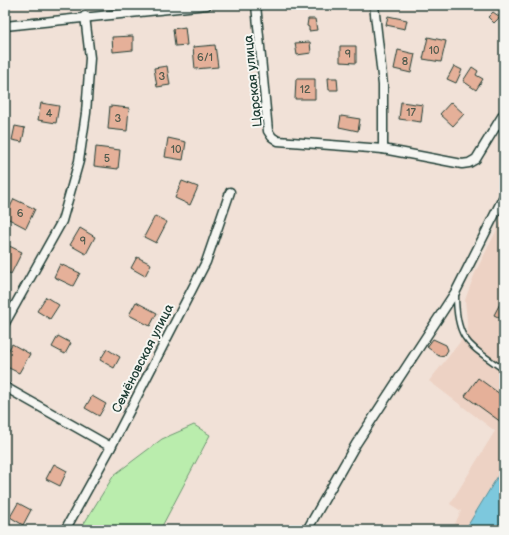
<svg xmlns="http://www.w3.org/2000/svg" width="509" height="535" viewBox="0 0 509 535" font-family="'Balsamiq Sans',sans-serif">
	<style>
		.built { fill: #edd2c4 }
		.green { fill: #baedad; stroke: #6c9570 }
		.water { fill: #7dc8dd; stroke: #579099 }
		.building { fill: #e5b099; stroke: #1f3d34 }
		.lines { fill: none; stroke-linecap: round; stroke-linejoin: round }
		.service-casing { stroke: #1f3d34; stroke-width: 7 }
		.minor-casing { stroke: #1f3d34; stroke-width: 11 }
		.service { stroke: #f6f6f2; stroke-width: 4 }
		.minor { stroke: #f6f6f2; stroke-width: 8 }
		.labels { text-anchor: middle; stroke-width: 4; stroke-linejoin: round; paint-order: stroke }
		.number-label { font-size: 11px; fill: #505a4d }
		.street-label { font-size: 13px; fill: #1f3d34; stroke: #f6f6f2 }
	</style>
	<rect width="100%" height="100%" fill="#f1e1d7"/>
	<filter id="ink" filterUnits="userSpaceOnUse"><feTurbulence type="fractalNoise" baseFrequency=".025" numOctaves="2"/><feDisplacementMap in="SourceGraphic" scale="8" xChannelSelector="R" yChannelSelector="G"/><feConvolveMatrix kernelMatrix="1 2 1 2 8 2 1 2 1" color-interpolation-filters="sRGB"/></filter>
	<g filter="url(#ink)">
		<polygon class="built" points="504,216 504,530 452,530 461,511 450,504 495,431 429,381 468,332 465,300 475,273"/>
		<polygon class="green" points="194,425 210,435 160,530 80,530 114,475 162,439"/>
		<polygon class="water" points="504,466 504,530 465,530"/>
		<g class="building">
			<polygon points="493,12 500,17 494,23 488,17"/>
			<polygon points="388,16 407,20 405,29 386,25"/>
			<polygon points="308,19 315,19 317,30 309,31 309,27 307,26"/>
			<polygon points="185,27 187,45 175,46 173,29"/>
			<polygon points="133,36 133,50 113,52 112,37"/>
			<polygon points="428,37 446,41 441,62 423,59"/>
			<polygon points="310,42 311,53 297,55 295,43"/>
			<polygon points="215,45 218,67 195,69 193,47"/>
			<polygon points="340,46 356,46 356,63 340,62"/>
			<polygon points="398,50 415,54 411,73 394,69"/>
			<polygon points="167,66 170,85 157,87 154,68"/>
			<polygon points="454,66 462,70 456,83 447,79"/>
			<polygon points="472,67 478,71 476,75 483,79 476,90 463,81"/>
			<polygon points="328,78 337,78 338,90 329,90"/>
			<polygon points="296,79 315,79 315,99 295,99"/>
			<polygon points="401,102 423,105 421,122 399,119"/>
			<polygon points="451,102 464,114 453,126 440,114"/>
			<polygon points="41,103 59,106 56,123 38,120"/>
			<polygon points="110,106 129,108 127,131 108,129"/>
			<polygon points="341,116 360,119 358,131 339,127"/>
			<polygon points="15,126 25,128 22,142 12,140"/>
			<polygon points="168,138 186,142 183,160 165,157"/>
			<polygon points="96,147 120,150 118,169 94,166"/>
			<polygon points="182,181 198,187 190,205 175,198"/>
			<polygon points="14,199 35,209 26,228 5,217"/>
			<polygon points="155,216 167,222 156,243 144,237"/>
			<polygon points="80,228 95,237 86,254 70,245"/>
			<polygon points="5,244 22,252 11,274 5,271"/>
			<polygon points="137,257 151,264 145,276 131,268"/>
			<polygon points="60,264 80,273 73,286 54,277"/>
			<polygon points="504,296 504,320 494,315"/>
			<polygon points="46,297 59,305 50,319 37,311"/>
			<polygon points="136,302 157,313 150,326 129,315"/>
			<polygon points="58,336 71,343 65,354 52,347"/>
			<polygon points="433,339 446,345 448,350 445,355 439,356 427,347"/>
			<polygon points="12,344 30,354 19,373 5,366 5,357"/>
			<polygon points="107,349 120,357 114,368 100,360"/>
			<polygon points="478,378 504,397 504,418 501,422 465,396"/>
			<polygon points="92,396 106,404 99,416 85,408"/>
			<polygon points="54,464 67,471 60,486 46,479"/>
			<polygon points="18,503 31,510 23,525 10,517"/>
		</g>
		<g class="lines">
			<defs>
				<path id="service" d="M456,294C456,341 468,344 504,370"/>
				<g id="minor">
					<polyline points="256,5 268,131 272,137 278,141 383,149 462,164 469,163 476,159 504,113"/>
					<polyline points="374,5 383,85 383,149"/>
					<polyline points="5,26 207,5"/>
					<polyline points="5,323 62,221 79,161 86,113 90,58 85,16"/>
					<polyline points="5,387 111,447"/>
					<polyline points="65,530 111,447 206,262 230,192"/>
					<polyline points="307,530 356,444 456,291 504,196"/>
				</g>
			</defs>
			<use href="#service" class="service-casing"/>
			<use href="#minor" class="minor-casing"/>
			<use href="#service" class="service"/>
			<use href="#minor" class="minor"/>
		</g>
	</g>
	<g class="labels">
		<g class="number-label">
			<text x="434" y="54">10</text>
			<text x="348" y="58">9</text>
			<text x="205" y="61">6/1</text>
			<text x="405" y="65">8</text>
			<text x="162" y="80">3</text>
			<text x="305" y="93">12</text>
			<text x="411" y="116">17</text>
			<text x="49" y="117">4</text>
			<text x="118" y="122">3</text>
			<text x="176" y="153">10</text>
			<text x="107" y="162">5</text>
			<text x="20" y="217">6</text>
			<text x="83" y="245">9</text>
		</g>
		<g class="street-label">
			<text transform="translate(252 81) rotate(-96)" y="5">Царская улица</text>
			<text transform="translate(142 358) rotate(-63)" y="5">Семёновская улица</text>
		</g>
	</g>
	<rect width="509" height="535" fill="none" stroke="#f6f6f2" stroke-width="20"/>
	<rect x="10" y="10" width="489" height="515" fill="none" stroke="#1f3d34" stroke-width="1.5" filter="url(#ink)"/>
</svg>
